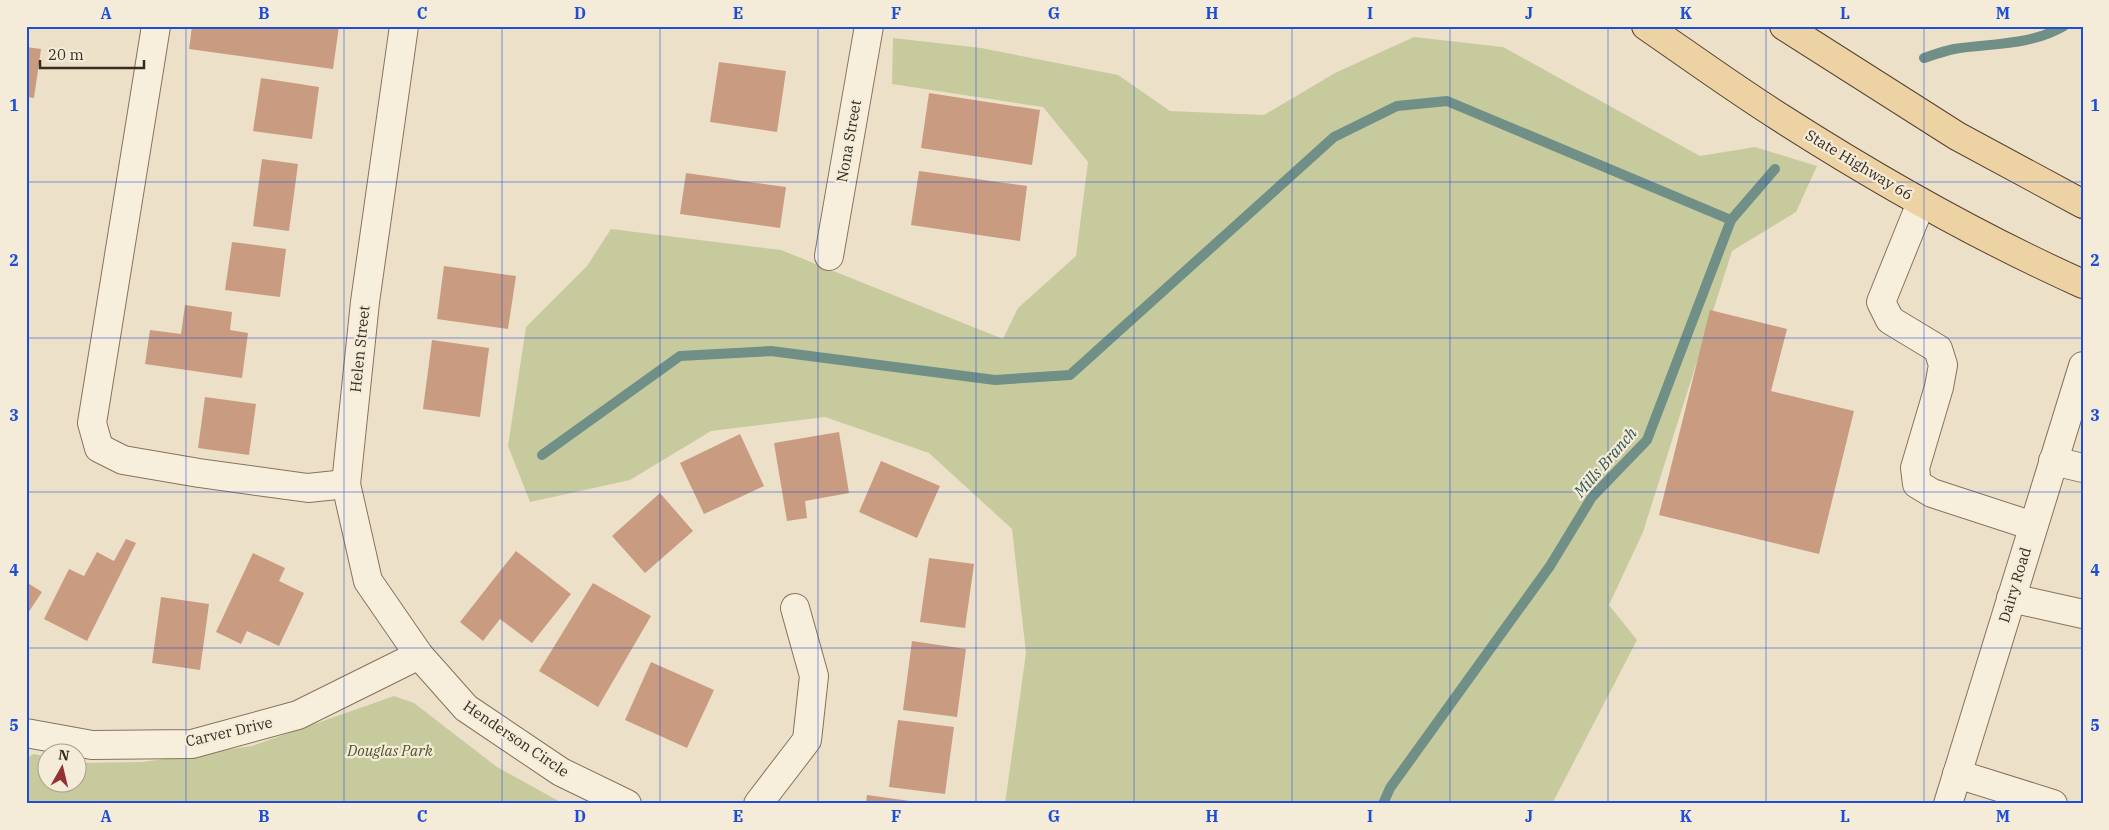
<svg xmlns="http://www.w3.org/2000/svg" width="2109" height="830" viewBox="0 0 2109 830" font-family="'IBM Plex Serif',serif">
	<style>
		.green { fill: #c7ca9d }
		.lines { fill: none; stroke-linecap: round; stroke-linejoin: round }
		.stream { stroke: #708f86; stroke-width: 10 }
		.building { fill: #c99b80 }
		.minor-casing { stroke: #88725e; stroke-width: 30 }
		.major-casing { stroke: #564132; stroke-width: 30 }
		.minor { stroke: #f7eedc; stroke-width: 28 }
		.major { stroke: #edd3a3; stroke-width: 28 }
		.grid { fill: none; stroke: #1d4ed8; stroke-width: 1; stroke-opacity: 0.55 }
		.labels { text-anchor: middle; stroke-width: 4.5; stroke-linejoin: round; paint-order: stroke }
		.street-label { font-size: 15px; fill: #392c21; stroke: #f4ebd8 }
		.park-label { font-size: 15px; font-style: italic; fill: #4b5529; stroke: #f4ebd8 }
		.water-label { font-size: 16px; font-style: italic; fill: #315854; stroke: #f4ebd8 }
		.neatline { fill: none; stroke: #1d4ed8; stroke-width: 2 }
		.grid-label { font-size: 16px; text-anchor: middle; font-weight: bold; fill: #1d4ed8 }
	</style>
	<rect width="100%" height="100%" fill="#ede0c8"/>
	<g class="green">
		<polygon points="1414,37 1503,47 1700,156 1755,147 1817,166 1796,212 1732,251 1643,532 1609,605 1637,640 1552,804 1005,804 1026,653 1012,529 929,453 825,417 711,431 630,480 530,502 508,446 526,327 587,266 611,229 781,250 1003,339 1018,308 1076,256 1088,162 1043,107 892,84 893,38 981,48 1118,75 1170,111 1264,115 1335,73"/>
		<polygon points="394,696 414,703 497,767 564,804 26,804 26,758 34,754 47,757 48,782 78,782 78,763 143,762 252,746"/>
	</g>
	<g class="lines">
		<g class="stream">
			<path d="M1924,58C1933,55 1944,51 1954,49C1991,43 2030,46 2064,26"/>
			<polyline points="542,455 680,356 771,351 995,380 1070,375 1334,137 1397,106 1447,101 1731,220"/>
			<polyline points="1383,804 1390,788 1550,566 1592,497 1647,440 1731,220 1775,169"/>
		</g>
	</g>
	<g class="building">
		<polygon points="192,26 339,26 333,69 189,49"/>
		<polygon points="26,47 41,49 34,98 26,97"/>
		<polygon points="719,62 786,71 777,132 710,122"/>
		<polygon points="261,78 319,87 312,139 253,131"/>
		<polygon points="929,93 1040,110 1032,165 921,148"/>
		<polygon points="262,159 298,164 289,231 253,226"/>
		<polygon points="919,171 1027,186 1020,241 911,225"/>
		<polygon points="686,173 786,187 780,228 680,214"/>
		<polygon points="232,242 286,249 280,297 225,290"/>
		<polygon points="444,266 516,276 508,329 437,319"/>
		<polygon points="185,305 232,312 230,330 248,333 242,378 145,364 150,330 181,334"/>
		<polygon points="1710,310 1787,329 1771,391 1854,411 1819,554 1659,515"/>
		<polygon points="432,340 489,348 480,417 423,409"/>
		<polygon points="205,397 256,404 249,455 198,448"/>
		<polygon points="839,432 849,493 805,501 807,518 787,521 774,443"/>
		<polygon points="740,434 764,486 704,514 680,463"/>
		<polygon points="881,461 940,486 917,538 859,512"/>
		<polygon points="660,493 693,531 645,573 612,536"/>
		<polygon points="126,539 136,543 87,641 44,619 69,569 84,576 97,552 114,561"/>
		<polygon points="516,551 571,594 532,643 500,619 483,641 460,622"/>
		<polygon points="253,553 285,568 279,581 304,593 279,646 247,631 241,644 216,632"/>
		<polygon points="929,558 974,564 965,628 920,622"/>
		<polygon points="26,582 42,592 26,616"/>
		<polygon points="593,583 651,616 598,707 539,671"/>
		<polygon points="161,597 209,604 200,670 152,663"/>
		<polygon points="912,641 966,649 957,717 903,710"/>
		<polygon points="651,662 714,690 687,748 625,720"/>
		<polygon points="898,720 954,727 945,794 889,787"/>
		<polygon points="867,795 924,803 924,804 866,804"/>
	</g>
	<g class="lines">
		<defs>
			<g id="minor">
				<polyline points="156,26 92,423 99,448 123,460 199,473 308,488 346,484"/>
				<polyline points="404,26 365,302 346,484 368,581 419,655 466,708 561,772 627,804"/>
				<polyline points="1921,203 1881,302 1890,320 1938,349 1943,365 1939,387 1915,468 1917,484 1932,493 2033,526"/>
				<polyline points="829,256 869,26"/>
				<polyline points="2053,461 2083,468"/>
				<polyline points="2011,598 2083,614"/>
				<polyline points="26,733 92,745 192,744 298,715 419,655"/>
				<polyline points="1957,774 2053,804"/>
				<polyline points="758,804 807,740 814,676 795,608"/>
				<polyline points="1948,804 2083,366"/>
			</g>
			<g id="major">
				<path d="M1646,26C1691,57 1735,89 1781,118C1878,180 1978,237 2083,284"/>
				<polyline points="1784,26 1957,136 2083,204"/>
			</g>
		</defs>
		<use href="#minor" class="minor-casing"/>
		<use href="#major" class="major-casing"/>
		<use href="#minor" class="minor"/>
		<use href="#major" class="major"/>
	</g>
	<path class="grid" d="M186,26V804M344,26V804M502,26V804M660,26V804M818,26V804M976,26V804M1134,26V804M1292,26V804M1450,26V804M1608,26V804M1766,26V804M1924,26V804M26,182H2083M26,338H2083M26,492H2083M26,648H2083"/>
	<g class="labels">
		<g class="street-label">
			<text transform="translate(849 141) rotate(-80)" y="5">Nona Street</text>
			<text transform="translate(1859 165) rotate(31)" y="5">State Highway 66</text>
			<text transform="translate(360 349) rotate(-84)" y="5">Helen Street</text>
			<text transform="translate(2015 585) rotate(-73)" y="5">Dairy Road</text>
			<text transform="translate(229 732) rotate(-13)" y="5">Carver Drive</text>
			<text transform="translate(516 739) rotate(34)" y="5">Henderson Circle</text>
		</g>
		<g class="park-label">
			<text x="390" y="756">Douglas Park</text>
		</g>
		<g class="water-label">
			<text transform="translate(1605 462) rotate(-49)" y="6">Mills Branch</text>
		</g>
	</g>
	<rect width="2109" height="830" fill="none" stroke="#f4ebd8" stroke-width="55"/>
	<g transform="translate(62 768) rotate(8)"><circle r="24" fill="#f4ebd8" stroke="#a99f8f"/>
	<path d="M0-4L9 19L0 12L-9 19Z" fill="#943136"/>
	<text y="-8" font-size="14" font-weight="bold" text-anchor="middle" fill="#392c21">N</text>
	</g>
	<path d="M40 60v8h104v-8" fill="none" stroke="#392c21" stroke-width="2.5"/>
	<text x="48" y="60" font-size="15" fill="#392c21" stroke="#f4ebd8" stroke-width="4" paint-order="stroke">20 m</text>
	<rect x="28" y="28" width="2054" height="774" class="neatline"/>
	<g class="grid-label">
		<text x="106" y="19">A</text>
		<text x="264" y="19">B</text>
		<text x="422" y="19">C</text>
		<text x="580" y="19">D</text>
		<text x="738" y="19">E</text>
		<text x="896" y="19">F</text>
		<text x="1054" y="19">G</text>
		<text x="1212" y="19">H</text>
		<text x="1370" y="19">I</text>
		<text x="1529" y="19">J</text>
		<text x="1686" y="19">K</text>
		<text x="1845" y="19">L</text>
		<text x="2003" y="19">M</text>
		<text x="14" y="111">1</text>
		<text x="2095" y="111">1</text>
		<text x="14" y="266">2</text>
		<text x="2095" y="266">2</text>
		<text x="14" y="421">3</text>
		<text x="2095" y="421">3</text>
		<text x="14" y="576">4</text>
		<text x="2095" y="576">4</text>
		<text x="14" y="731">5</text>
		<text x="2095" y="731">5</text>
		<text x="106" y="822">A</text>
		<text x="264" y="822">B</text>
		<text x="422" y="822">C</text>
		<text x="580" y="822">D</text>
		<text x="738" y="822">E</text>
		<text x="896" y="822">F</text>
		<text x="1054" y="822">G</text>
		<text x="1212" y="822">H</text>
		<text x="1370" y="822">I</text>
		<text x="1529" y="822">J</text>
		<text x="1686" y="822">K</text>
		<text x="1845" y="822">L</text>
		<text x="2003" y="822">M</text>
	</g>
</svg>
